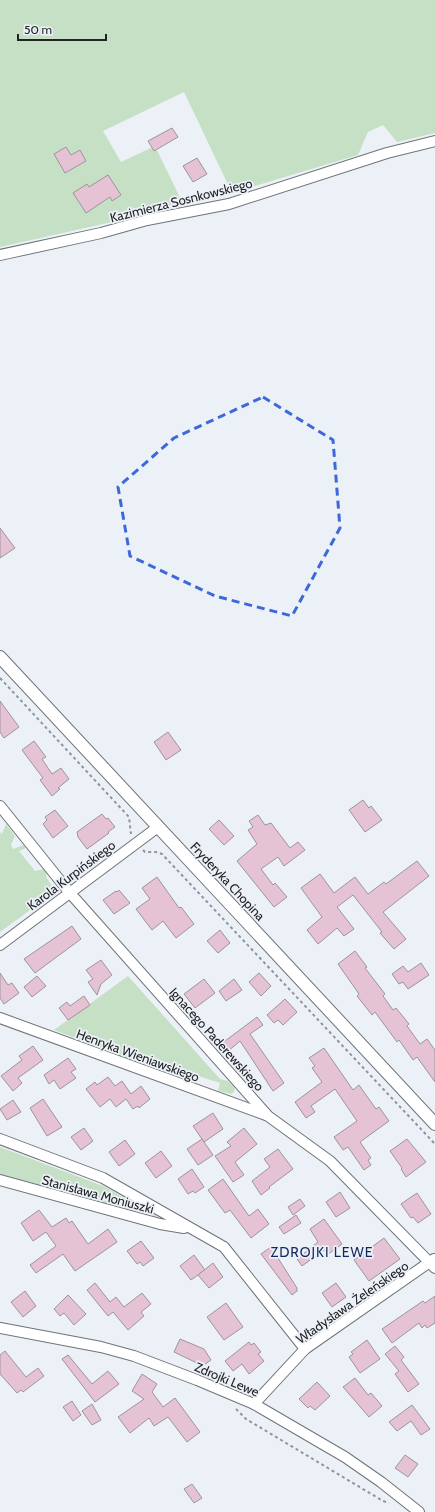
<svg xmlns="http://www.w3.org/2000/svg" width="435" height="1512" viewBox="0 0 435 1512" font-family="Cabin,sans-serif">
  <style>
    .green { fill: #c6e0c6 }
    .building { fill: #e6c2d5; stroke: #9c9599 }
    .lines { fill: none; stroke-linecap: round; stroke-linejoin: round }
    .minor-casing { stroke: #6f7378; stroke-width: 12 }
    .tertiary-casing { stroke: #6f7378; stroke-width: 14 }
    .path { stroke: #919498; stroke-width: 2; stroke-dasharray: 3 3; stroke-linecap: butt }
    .minor { stroke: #fff; stroke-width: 10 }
    .tertiary { stroke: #fff; stroke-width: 12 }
    .marked { fill: none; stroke: #3e68d9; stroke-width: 3; stroke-dasharray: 8 5; stroke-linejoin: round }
    .labels { text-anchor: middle; stroke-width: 3.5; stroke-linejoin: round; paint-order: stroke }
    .street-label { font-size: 13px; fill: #212325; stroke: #ecf1f7 }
    .neighbourhood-label { font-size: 14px; letter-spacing: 1px; fill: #14285e; stroke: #ecf1f7 }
  </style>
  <rect width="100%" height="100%" fill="#ecf1f7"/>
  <g class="green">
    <polygon points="0,0 435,0 435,133 397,142 383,125 368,132 358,155 232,193 184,92 103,131 121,162 155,146 182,202 112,222 0,247"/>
    <polygon points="6,824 15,836 11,845 13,849 24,845 26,848 19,851 35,871 44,869 47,872 46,877 52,886 52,892 48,897 0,932 0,832 2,834"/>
    <polygon points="128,976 220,1079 228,1081 235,1088 234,1092 231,1094 218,1091 220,1083 186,1072 184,1079 54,1030"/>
    <polygon points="0,1147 103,1186 159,1217 0,1174"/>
  </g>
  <g class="building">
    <polygon points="172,128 178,137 154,151 148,141"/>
    <polygon points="66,147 71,155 80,150 86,161 65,173 54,154"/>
    <polygon points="197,158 207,174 193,182 183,166"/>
    <polygon points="108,175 121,195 112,201 110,197 86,213 73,193 87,184 89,187"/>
    <polygon points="0,528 15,548 0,558"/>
    <polygon points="0,701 19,727 4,738 0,732"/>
    <polygon points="168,732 181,750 166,760 154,742"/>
    <polygon points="34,741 46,757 42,759 52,774 61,768 69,779 58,788 60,789 52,796 40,780 43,778 22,750"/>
    <polygon points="363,800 369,808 371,806 382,820 365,832 349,810"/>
    <polygon points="55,810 68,826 53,838 43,824 47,820 45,817"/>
    <polygon points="102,814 106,819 108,818 115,827 108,832 109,833 87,849 78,837 77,832"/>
    <polygon points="258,815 265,825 271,823 290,848 298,842 305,850 284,866 278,857 261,869 273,885 275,883 287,897 274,907 237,861 257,844 248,830 253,827 249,821"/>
    <polygon points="219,820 234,836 224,845 209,829"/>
    <polygon points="417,861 429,876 383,912 406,939 394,949 380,933 382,932 353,895 337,907 354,929 344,936 337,928 318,944 307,930 322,917 301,888 320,874 334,893 355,877 368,894 384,882 386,884"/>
    <polygon points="157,877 179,908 181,907 194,924 176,938 163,921 152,930 136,909 150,899 142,888"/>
    <polygon points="119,890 130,903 114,914 103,900 116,891 117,892"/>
    <polygon points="72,926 81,939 35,973 24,959"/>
    <polygon points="220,930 230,943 218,953 207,941"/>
    <polygon points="355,951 367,967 365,968 385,994 383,996 393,1010 396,1008 409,1024 407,1026 420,1044 427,1039 435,1050 435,1082 417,1057 413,1060 399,1040 397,1042 375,1012 372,1015 357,996 359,994 338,964"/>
    <polygon points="101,960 112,975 101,984 97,995 88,982 93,979 86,970"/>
    <polygon points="421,963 429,975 408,989 403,982 399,984 392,974 403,966 408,972"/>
    <polygon points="0,973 8,985 12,983 19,993 4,1004 0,998"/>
    <polygon points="259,973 271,986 261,996 249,982"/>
    <polygon points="37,976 46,986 32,997 24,987"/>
    <polygon points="204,979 215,993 195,1008 184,994"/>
    <polygon points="234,979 242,990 226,1001 219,991"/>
    <polygon points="84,996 90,1005 68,1020 59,1008 67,1002 70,1006"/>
    <polygon points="285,999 297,1012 283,1025 278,1020 274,1023 267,1015"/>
    <polygon points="257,1017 263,1025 250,1034 284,1083 273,1091 240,1041 227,1052 221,1044"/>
    <polygon points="33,1046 43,1060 18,1078 22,1083 13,1091 1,1076 22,1060 19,1056"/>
    <polygon points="324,1048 353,1090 359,1085 376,1109 379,1107 389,1121 360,1142 371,1158 368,1160 371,1165 364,1170 348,1147 343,1150 334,1137 357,1121 335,1089 311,1106 315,1112 306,1118 295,1102 322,1082 312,1068 315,1066 309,1058"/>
    <polygon points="68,1058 76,1069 71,1072 76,1078 60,1089 54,1080 49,1084 44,1075"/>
    <polygon points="108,1077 115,1086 122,1081 131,1094 141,1086 150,1099 139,1108 138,1106 133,1109 126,1099 116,1107 110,1099 100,1107 86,1089 95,1082 97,1085"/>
    <polygon points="43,1099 62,1127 47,1136 30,1108"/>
    <polygon points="13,1100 21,1112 7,1120 0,1109"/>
    <polygon points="213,1113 223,1129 204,1142 193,1126"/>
    <polygon points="84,1128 93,1141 81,1150 71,1137"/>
    <polygon points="244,1128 257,1144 235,1162 244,1175 233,1182 215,1156 231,1146 227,1142"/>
    <polygon points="202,1139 213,1155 198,1165 187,1149"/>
    <polygon points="407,1139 426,1162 406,1177 401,1169 402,1168 390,1151"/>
    <polygon points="125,1140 135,1154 119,1166 109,1152"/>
    <polygon points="278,1149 293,1169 269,1187 270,1188 261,1195 252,1181 270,1167 264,1159"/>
    <polygon points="161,1151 172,1166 156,1178 145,1163"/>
    <polygon points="192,1169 204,1187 195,1193 193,1191 188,1194 178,1179"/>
    <polygon points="223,1179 249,1216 258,1209 269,1224 251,1238 230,1210 225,1213 208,1190"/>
    <polygon points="340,1192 350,1208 336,1217 326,1202"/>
    <polygon points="417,1193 431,1214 418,1223 413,1217 411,1218 401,1204"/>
    <polygon points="300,1199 305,1206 293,1215 288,1207"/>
    <polygon points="39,1210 52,1227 66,1218 69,1223 72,1221 88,1244 108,1229 117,1242 75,1271 63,1254 36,1273 30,1265 56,1246 46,1232 33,1241 21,1223"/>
    <polygon points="296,1215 301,1223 284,1234 279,1227"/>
    <polygon points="324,1219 342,1244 327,1255 324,1250 302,1266 297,1259 318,1242 310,1229"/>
    <polygon points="384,1238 400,1259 369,1281 354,1260"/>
    <polygon points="141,1241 154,1258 143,1266 140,1262 137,1264 127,1251"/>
    <polygon points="271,1247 297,1288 297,1291 292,1295 261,1254"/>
    <polygon points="194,1255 205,1270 191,1280 180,1266"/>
    <polygon points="213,1263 223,1277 209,1288 198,1275"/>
    <polygon points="95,1283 110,1302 116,1297 124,1307 142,1293 151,1304 141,1312 144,1316 128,1330 113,1312 108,1316 87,1290"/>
    <polygon points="336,1283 346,1297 332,1307 322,1293"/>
    <polygon points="25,1291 36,1306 23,1317 11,1302"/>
    <polygon points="68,1295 86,1314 74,1325 64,1313 60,1316 54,1309"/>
    <polygon points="435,1296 435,1323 427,1328 425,1325 422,1328 419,1323 392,1343 382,1329 423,1301 425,1303"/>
    <polygon points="226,1303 243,1327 224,1340 207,1317"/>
    <polygon points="180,1339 204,1349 211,1360 201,1367 199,1364 174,1352"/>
    <polygon points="367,1340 380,1359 360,1373 349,1357 353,1354 351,1352"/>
    <polygon points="249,1342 251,1345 254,1343 261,1352 258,1354 264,1361 249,1374 242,1364 233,1371 225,1361"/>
    <polygon points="395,1346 404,1357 401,1360 419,1384 408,1392 395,1374 399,1371 385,1354"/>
    <polygon points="5,1351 26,1377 38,1368 44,1376 23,1392 21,1390 17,1393 0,1374 0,1355"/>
    <polygon points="68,1355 92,1384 108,1371 119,1384 95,1402 62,1359"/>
    <polygon points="142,1374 157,1384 152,1392 163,1407 175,1398 200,1432 187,1442 168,1417 154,1426 149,1418 130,1433 118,1417 144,1399 132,1391"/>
    <polygon points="355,1378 368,1395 371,1393 382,1406 369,1417 343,1387"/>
    <polygon points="317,1382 330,1396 315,1410 310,1406 308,1408 299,1399"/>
    <polygon points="72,1401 81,1415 73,1421 63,1407"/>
    <polygon points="92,1404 101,1420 92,1425 82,1411"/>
    <polygon points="412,1405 430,1429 421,1435 411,1421 397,1431 389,1422"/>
    <polygon points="405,1455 418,1464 408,1477 395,1468"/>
    <polygon points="192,1484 202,1498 194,1503 184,1489"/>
  </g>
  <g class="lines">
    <g class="minor-casing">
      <g id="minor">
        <polyline points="0,255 101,233 147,220 229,204 387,153 435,141"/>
        <polyline points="0,806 70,893 268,1116 330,1161 435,1268"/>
        <polyline points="0,945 158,827"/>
        <polyline points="0,1018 266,1115"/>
        <polyline points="0,1139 103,1178 224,1247 305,1349"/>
        <polyline points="0,1180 160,1224 184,1228"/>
        <polyline points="0,1328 101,1347 134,1356 197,1380 254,1404 345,1457 381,1482 419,1512"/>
        <polyline points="254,1404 305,1349 434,1259"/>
      </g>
    </g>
    <g class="tertiary-casing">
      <polyline id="tertiary" points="0,657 435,1124"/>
    </g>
    <g class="path">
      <polyline points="0,678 129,817 131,834"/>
      <polyline points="143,850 145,852 156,852 162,854 435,1144"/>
      <polyline points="236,1409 246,1419 383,1501 389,1503"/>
    </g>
    <use href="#minor" class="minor"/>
    <use href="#tertiary" class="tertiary"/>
  </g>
  <path class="marked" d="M263 397 333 440 340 528 292 616 215 596 130 556 118 487 174 438Z"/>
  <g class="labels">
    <g class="street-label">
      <text transform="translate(181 200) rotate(-14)" y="5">Kazimierza Sosnkowskiego</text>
      <text transform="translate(71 875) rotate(-37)" y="5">Karola Kurpińskiego</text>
      <text transform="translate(228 881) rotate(47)" y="5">Fryderyka Chopina</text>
      <text transform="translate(217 1039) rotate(48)" y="5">Ignacego Paderewskiego</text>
      <text transform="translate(138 1055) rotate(20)" y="5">Henryka Wieniawskiego</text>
      <text transform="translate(98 1194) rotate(15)" y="5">Stanisława Moniuszki</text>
      <text transform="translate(352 1302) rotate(-35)" y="5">Władysława Żeleńskiego</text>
      <text transform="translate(227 1379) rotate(23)" y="5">Zdrojki Lewe</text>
    </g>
    <g class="neighbourhood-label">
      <text x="322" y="1257">ZDROJKI LEWE</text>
    </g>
  </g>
  <path d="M18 34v6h88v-6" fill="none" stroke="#212325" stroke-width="2"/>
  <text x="24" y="34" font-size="12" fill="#212325" stroke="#ecf1f7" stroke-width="3" paint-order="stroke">50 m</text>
</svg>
